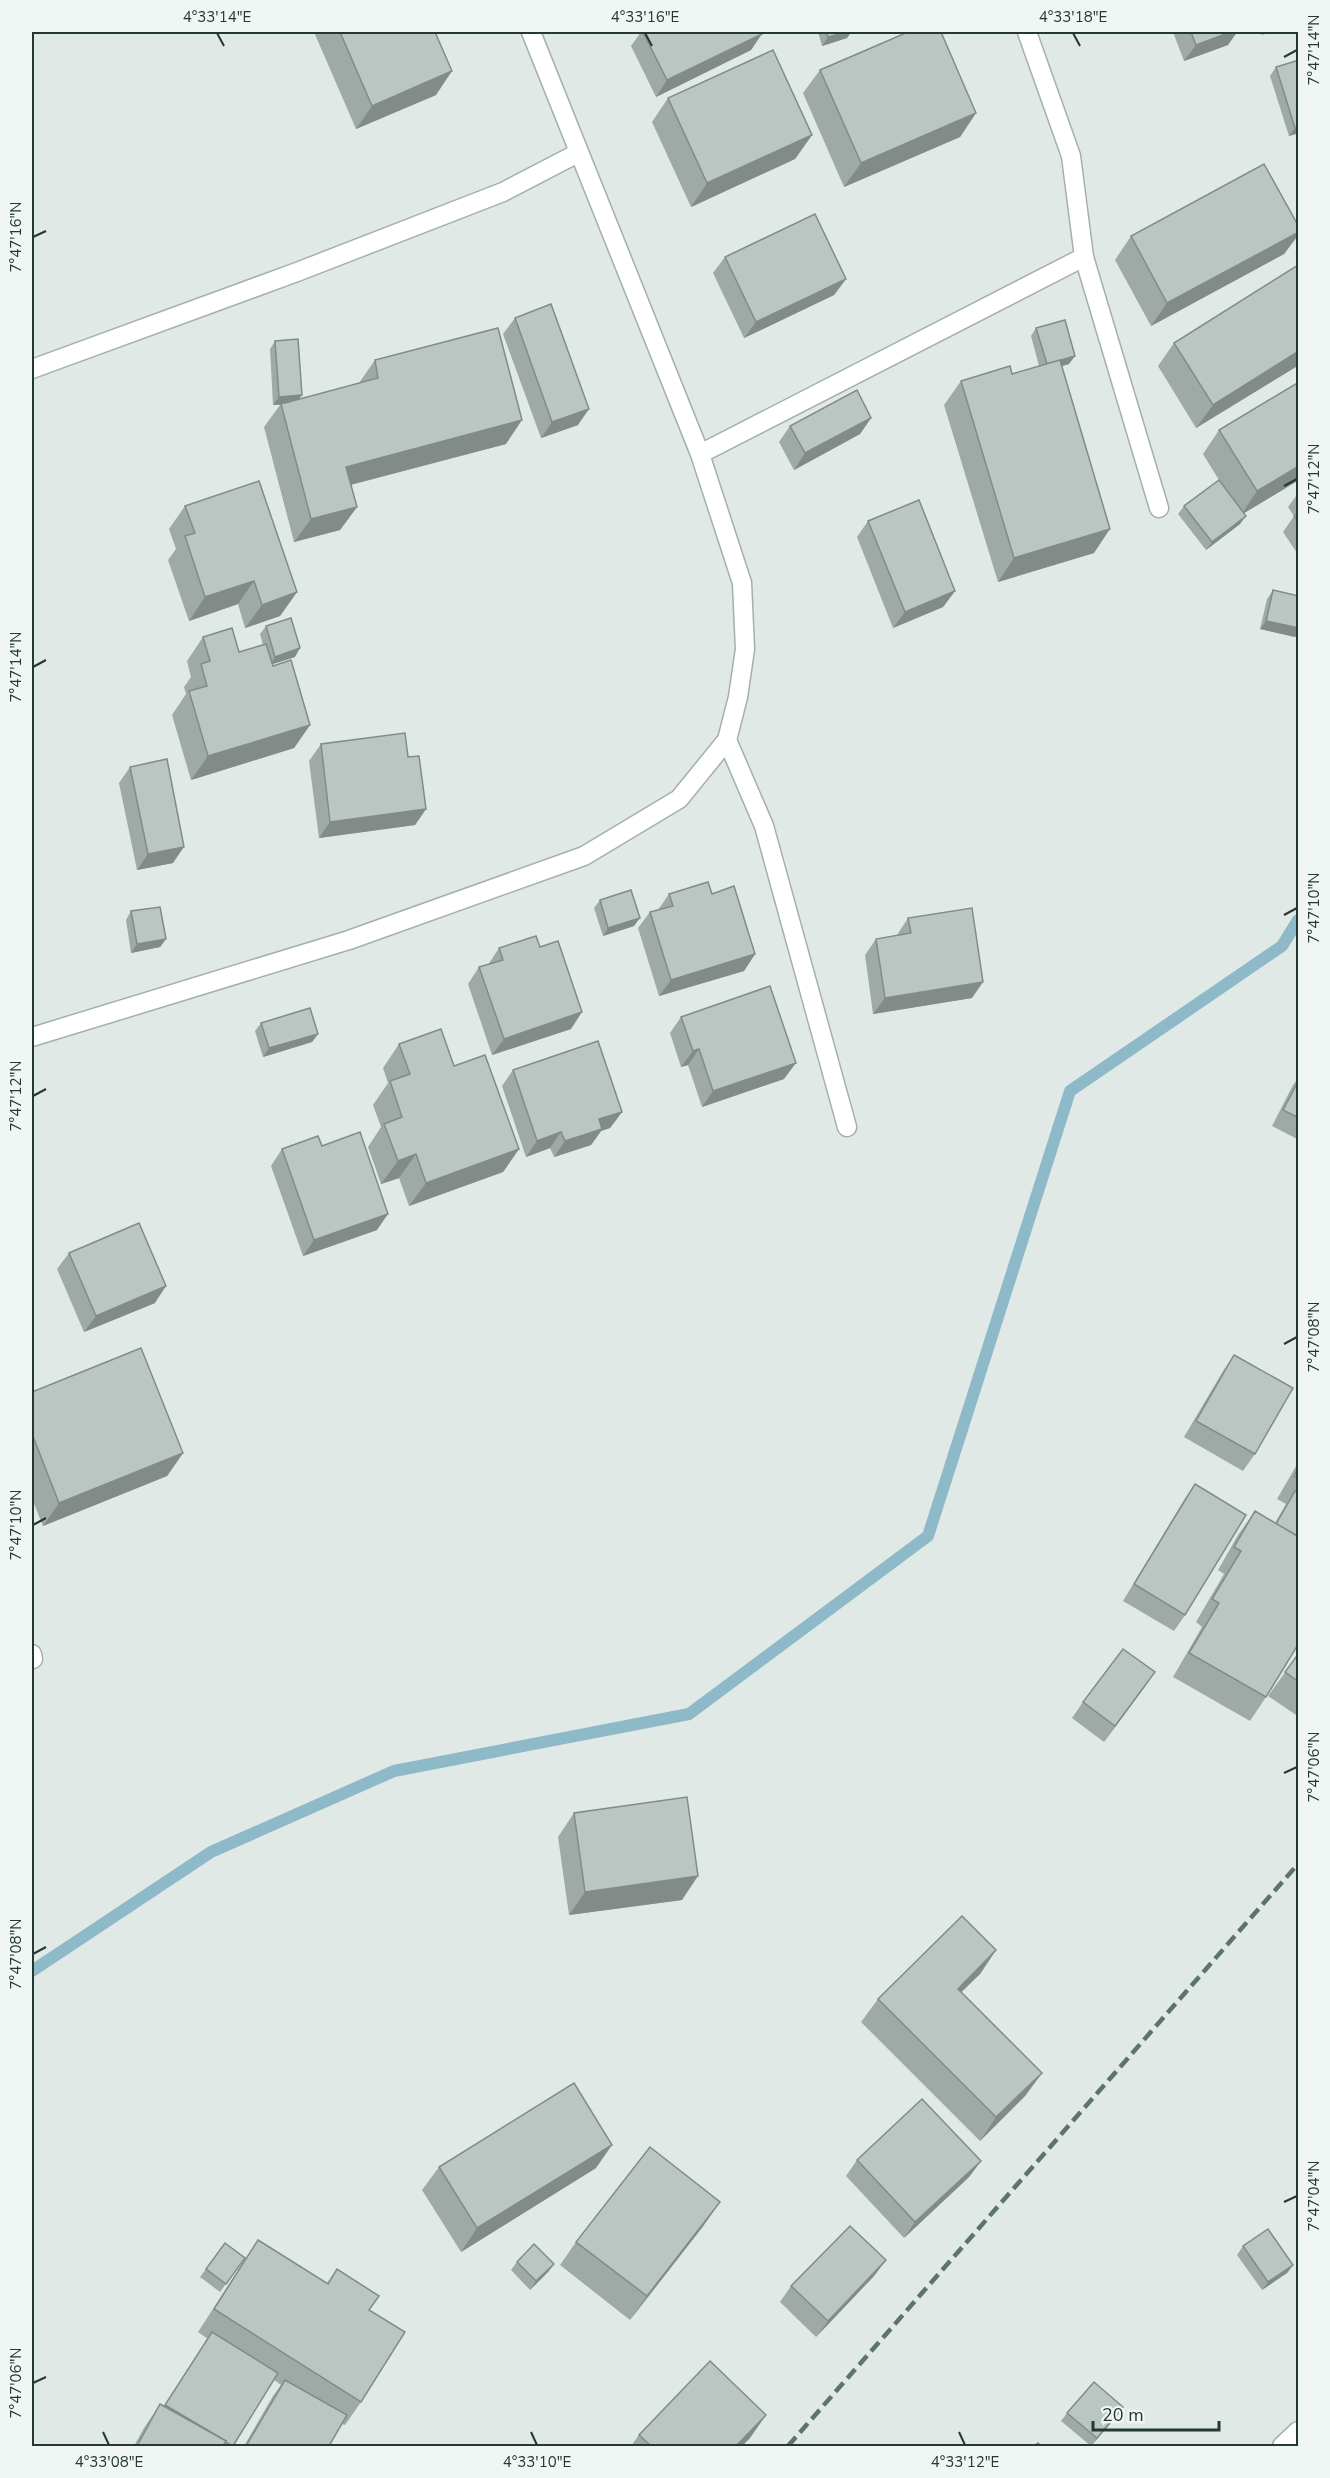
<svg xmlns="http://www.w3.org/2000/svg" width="1330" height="2478" viewBox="0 0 1330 2478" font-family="'Nunito Sans',sans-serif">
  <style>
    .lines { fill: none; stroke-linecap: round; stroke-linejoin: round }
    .stream { stroke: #8eb9c8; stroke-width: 12 }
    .street-casing { stroke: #a4b0ad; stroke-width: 21 }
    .street { stroke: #fff; stroke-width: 18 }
    .rail { stroke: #5d736f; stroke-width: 4.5; stroke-dasharray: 12 6; stroke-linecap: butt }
    .wall { fill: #9faaa7 }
    .shaded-wall { fill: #828b88 }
    .building { fill: #b9c6c2; stroke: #828b88; stroke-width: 1.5 }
    .ticks { fill: none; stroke: #233734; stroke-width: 2 }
    .neatline { fill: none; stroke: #233734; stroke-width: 2 }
    .ticks-label { font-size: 15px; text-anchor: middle; fill: #233734 }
  </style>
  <rect width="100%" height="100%" fill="#e0e9e6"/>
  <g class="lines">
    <polyline class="stream" points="32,1971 211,1852 394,1771 689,1714 928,1536 1070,1091 1282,946 1298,920"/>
    <g class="street-casing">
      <g id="street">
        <polyline points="1027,32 1071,156 1084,257 1159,508"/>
        <polyline points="32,369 297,272 503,192 578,153"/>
        <polyline points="700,454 1084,257"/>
        <polyline points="727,740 764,826 847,1127"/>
        <polyline points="32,1037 349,940 584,856 679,799 727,740 738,697 745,649 742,583 700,454 531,32"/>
        <polyline points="32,1654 33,1659"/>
        <polyline points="1282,2446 1298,2431"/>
      </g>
    </g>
    <use href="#street" class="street"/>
    <polyline class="rail" points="788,2446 1298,1864"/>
  </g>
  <g class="wall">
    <polygon points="314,32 435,32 436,95 356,129"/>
    <polygon points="641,32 761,32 751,50 656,97 631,46"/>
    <polygon points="818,32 851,32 847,38 822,46"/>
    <polygon points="1173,32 1237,32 1228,45 1184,61"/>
    <polygon points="1299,60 1299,133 1289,136 1270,76 1276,67"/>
    <polygon points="820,70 976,113 960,137 844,187 803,93"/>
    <polygon points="668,98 812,135 795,159 691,207 652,122"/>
    <polygon points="1299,232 1299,234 1284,254 1151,326 1115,260 1131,236"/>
    <polygon points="725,257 846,279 834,295 744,338 713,273"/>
    <polygon points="1299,266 1299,365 1196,428 1158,366 1174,343"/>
    <polygon points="515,318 578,425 541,438 503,334"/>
    <polygon points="1036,328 1069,364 1062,366 1094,553 998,582 944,405 961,381 1012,374 1039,366 1031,336"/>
    <polygon points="275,341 302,395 299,399 359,383 375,360 506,444 351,485 357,507 340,530 294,542 264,427 280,405 273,405 270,349"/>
    <polygon points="871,418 860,434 794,470 779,442 790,426"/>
    <polygon points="1219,430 1299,480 1244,513 1240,524 1206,550 1178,514 1184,506 1219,480 1203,454"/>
    <polygon points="1299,492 1299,556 1283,532 1294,516 1288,507"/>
    <polygon points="185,506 297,592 280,616 245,628 238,604 189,621 168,560 176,549 169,529"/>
    <polygon points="868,521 955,591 943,607 893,628 857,537"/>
    <polygon points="1273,590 1299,596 1299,633 1295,637 1260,629 1267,599"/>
    <polygon points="266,626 295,657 272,664 310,725 294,748 191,780 172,715 186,694 184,687 191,677 187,661 203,637 239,652 263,645 260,634"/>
    <polygon points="321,744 408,757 426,809 415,825 319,838 309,761"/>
    <polygon points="130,767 173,863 137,870 119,783"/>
    <polygon points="669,894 712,894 755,954 744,971 659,996 638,928 650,912 658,910"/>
    <polygon points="600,900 634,926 603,936 594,908"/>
    <polygon points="131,911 166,939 160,947 131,953 126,920"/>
    <polygon points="908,918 972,998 873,1014 865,955 876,939 897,935"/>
    <polygon points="499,948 571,1029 492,1055 468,984 479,967 488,965"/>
    <polygon points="681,1017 784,1079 702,1107 688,1065 681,1067 670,1033"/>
    <polygon points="261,1023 318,1034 312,1042 263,1057 255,1031"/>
    <polygon points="399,1044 454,1066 519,1149 503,1172 409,1206 399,1178 381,1184 368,1147 381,1127 373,1105 388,1083 383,1068"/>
    <polygon points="513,1070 622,1112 610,1128 601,1131 591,1145 554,1157 550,1148 526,1157 502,1086"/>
    <polygon points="1299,1077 1299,1140 1272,1126 1293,1085"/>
    <polygon points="322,1146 377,1230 303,1256 271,1166 282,1149"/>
    <polygon points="69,1253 155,1303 84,1332 57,1269"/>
    <polygon points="1234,1355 1255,1454 1243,1471 1184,1437 1223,1371"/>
    <polygon points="32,1392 183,1453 167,1476 43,1526 32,1499"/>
    <polygon points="1299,1461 1299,1643 1266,1697 1250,1721 1173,1677 1202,1627 1196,1622 1224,1574 1218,1570 1238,1535 1255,1511 1275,1523 1286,1504 1277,1499"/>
    <polygon points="1195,1484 1185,1615 1174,1631 1123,1601 1184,1500"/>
    <polygon points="1299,1653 1299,1717 1268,1696"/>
    <polygon points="1155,1672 1104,1742 1072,1718 1083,1702"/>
    <polygon points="574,1813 682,1900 569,1915 558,1837"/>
    <polygon points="996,1950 980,1974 961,1992 1042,2073 1025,2096 980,2141 861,2022 878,1999"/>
    <polygon points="857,2160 981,2161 969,2177 904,2238 846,2176"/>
    <polygon points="439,2167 596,2168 461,2252 422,2190"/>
    <polygon points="704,2225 630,2320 560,2265 576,2242"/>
    <polygon points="258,2240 327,2283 337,2269 369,2310 361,2402 345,2425 342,2424 329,2446 244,2446 273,2396 281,2385 274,2380 233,2446 134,2446 144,2428 160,2404 164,2406 208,2339 198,2332 242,2264"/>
    <polygon points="225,2243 245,2258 220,2292 200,2277"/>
    <polygon points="1243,2246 1293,2265 1287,2273 1262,2290 1237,2255"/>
    <polygon points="886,2260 874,2276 816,2337 780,2302 791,2286"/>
    <polygon points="517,2262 554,2264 548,2272 530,2290 511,2270"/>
    <polygon points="1123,2407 1091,2446 1061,2421 1067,2413"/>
    <polygon points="639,2435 750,2438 742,2446 631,2446"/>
  </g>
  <g class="shaded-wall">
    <polygon points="847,32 851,32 847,38 822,46 828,37"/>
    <polygon points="1231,32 1237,32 1228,45 1184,61 1196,45"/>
    <polygon points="1263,32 1272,32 1261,35"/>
    <polygon points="762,34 751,50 656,97 667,80"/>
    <polygon points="452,71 436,95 356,129 372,106"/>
    <polygon points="976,113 960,137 844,187 861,163"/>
    <polygon points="1299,127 1299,133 1289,136 1295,128"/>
    <polygon points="812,135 795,159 691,207 707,183"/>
    <polygon points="1299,232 1299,234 1284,254 1151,326 1167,303"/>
    <polygon points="846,279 834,295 744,338 756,322"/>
    <polygon points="1299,351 1299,365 1196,428 1213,405"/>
    <polygon points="1075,356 1069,364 1041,372 1047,364"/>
    <polygon points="302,395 296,403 273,405 279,397"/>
    <polygon points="589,409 578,425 541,438 552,422"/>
    <polygon points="871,418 860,434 794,470 805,453"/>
    <polygon points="522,420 506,444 330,490 346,467"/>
    <polygon points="1299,466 1299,480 1241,515 1257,491"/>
    <polygon points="357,507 340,530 294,542 311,519"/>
    <polygon points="1246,516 1240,524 1206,550 1212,542"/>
    <polygon points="1110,529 1094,553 998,582 1014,558"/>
    <polygon points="254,581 238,604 189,621 205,597"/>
    <polygon points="955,591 943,607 893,628 905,612"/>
    <polygon points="297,592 280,616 245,628 262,605"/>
    <polygon points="1266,621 1299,628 1299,633 1295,637 1260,629"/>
    <polygon points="300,648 295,657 270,665 275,657"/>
    <polygon points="310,725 294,748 191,780 208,756"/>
    <polygon points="426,809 415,825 319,838 330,822"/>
    <polygon points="184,847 173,863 137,870 148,854"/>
    <polygon points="640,918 634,926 603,936 608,928"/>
    <polygon points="166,939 160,947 131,953 137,944"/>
    <polygon points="755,954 744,971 659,996 671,980"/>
    <polygon points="983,982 972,998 873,1014 885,998"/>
    <polygon points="582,1012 571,1029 492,1055 504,1039"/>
    <polygon points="318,1034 312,1042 263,1057 269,1048"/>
    <polygon points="699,1049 688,1065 681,1067 693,1051"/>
    <polygon points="796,1063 784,1079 702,1107 713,1091"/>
    <polygon points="622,1112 610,1128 601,1131 591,1145 554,1157 565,1141 599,1119"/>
    <polygon points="561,1132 550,1148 526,1157 537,1141"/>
    <polygon points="519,1149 503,1172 409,1206 426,1183"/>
    <polygon points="416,1154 399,1178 381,1184 398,1161"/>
    <polygon points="388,1214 377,1230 303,1256 314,1240"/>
    <polygon points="166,1286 155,1303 84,1332 96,1316"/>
    <polygon points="183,1453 167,1476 43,1526 59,1503"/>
    <polygon points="1155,1672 1144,1688 1104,1742 1115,1726"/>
    <polygon points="698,1876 682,1900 569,1915 585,1892"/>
    <polygon points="996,1950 980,1974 941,2012 958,1989"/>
    <polygon points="1042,2073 1025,2096 980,2141 996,2117"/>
    <polygon points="612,2145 596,2168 461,2252 477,2228"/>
    <polygon points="981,2161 969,2177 904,2238 915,2222"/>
    <polygon points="720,2202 704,2225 630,2320 647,2296"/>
    <polygon points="886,2260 874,2276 816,2337 828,2321"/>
    <polygon points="554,2264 548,2272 530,2290 536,2281"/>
    <polygon points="1293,2265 1287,2273 1262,2290 1268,2282"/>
    <polygon points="1123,2407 1118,2415 1091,2446 1097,2438"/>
    <polygon points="766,2415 750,2438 742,2446 736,2446"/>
  </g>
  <g class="building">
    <polygon points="340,32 435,32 452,71 372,106"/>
    <polygon points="643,32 761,32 762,34 667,80"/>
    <polygon points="826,32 847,32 828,37"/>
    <polygon points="908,32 941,32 976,113 861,163 820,70"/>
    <polygon points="1191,32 1231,32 1196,45"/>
    <polygon points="773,50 812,135 707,183 668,98"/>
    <polygon points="1299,60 1299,127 1295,128 1276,67"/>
    <polygon points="1264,164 1299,227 1299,232 1167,303 1131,236"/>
    <polygon points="815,214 846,279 756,322 725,257"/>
    <polygon points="1298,265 1299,351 1213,405 1174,343"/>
    <polygon points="551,304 589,409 552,422 515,318"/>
    <polygon points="1065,320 1075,356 1047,364 1036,328"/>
    <polygon points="498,328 522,420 346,467 357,507 311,519 281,404 378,378 375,360"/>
    <polygon points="298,339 302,395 279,397 275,341"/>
    <polygon points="1060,360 1110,529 1014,558 961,381 1010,366 1012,374"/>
    <polygon points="1299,382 1299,466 1257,491 1219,430"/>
    <polygon points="857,390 871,418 805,453 790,426"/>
    <polygon points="1219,480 1246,516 1212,542 1184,506"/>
    <polygon points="259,481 297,592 262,605 254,581 205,597 185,536 195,533 185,506"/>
    <polygon points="919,500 955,591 905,612 868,521"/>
    <polygon points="1299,513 1299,523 1294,516"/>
    <polygon points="1273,590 1299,596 1299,628 1266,621"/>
    <polygon points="291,618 300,648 275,657 266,626"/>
    <polygon points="232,628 239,652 266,644 273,666 291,660 310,725 208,756 189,691 207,686 201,664 210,661 203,637"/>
    <polygon points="405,733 408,757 419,756 426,809 330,822 321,744"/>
    <polygon points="167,759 184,847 148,854 130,767"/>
    <polygon points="708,882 712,894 734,886 755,954 671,980 650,912 673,906 669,894"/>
    <polygon points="631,890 640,918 608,928 600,900"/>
    <polygon points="160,907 166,939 137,944 131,911"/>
    <polygon points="972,908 983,982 885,998 876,939 911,933 908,918"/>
    <polygon points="536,936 540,947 558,941 582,1012 504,1039 479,967 503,960 499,948"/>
    <polygon points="770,986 796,1063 713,1091 699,1049 693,1051 681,1017"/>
    <polygon points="310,1008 318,1034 269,1048 261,1023"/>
    <polygon points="441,1029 454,1066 485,1055 519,1149 426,1183 416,1154 398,1161 384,1124 402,1117 390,1081 410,1074 399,1044"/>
    <polygon points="598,1041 622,1112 599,1119 602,1129 565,1141 561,1132 537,1141 513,1070"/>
    <polygon points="1299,1080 1299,1118 1283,1110"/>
    <polygon points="360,1132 388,1214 314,1240 282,1149 318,1136 322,1146"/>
    <polygon points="139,1223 166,1286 96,1316 69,1253"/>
    <polygon points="141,1348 183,1453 59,1503 32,1434 32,1392"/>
    <polygon points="1234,1355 1293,1388 1255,1454 1196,1421"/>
    <polygon points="1299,1467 1299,1478 1294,1476"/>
    <polygon points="1195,1484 1246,1515 1185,1615 1134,1584"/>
    <polygon points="1295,1491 1299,1493 1299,1537 1276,1524"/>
    <polygon points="1255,1511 1299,1537 1299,1643 1266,1697 1189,1653 1219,1603 1212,1599 1241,1551 1234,1547"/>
    <polygon points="1123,1649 1155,1672 1115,1726 1083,1702"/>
    <polygon points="1299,1653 1299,1682 1285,1672"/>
    <polygon points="687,1797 698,1876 585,1892 574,1813"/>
    <polygon points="962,1916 996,1950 958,1989 1042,2073 996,2117 878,1999"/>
    <polygon points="574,2083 612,2145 477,2228 439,2167"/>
    <polygon points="922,2099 981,2161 915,2222 857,2160"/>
    <polygon points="650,2147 720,2202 647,2296 576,2242"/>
    <polygon points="850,2226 886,2260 828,2321 791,2286"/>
    <polygon points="1268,2229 1293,2265 1268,2282 1243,2246"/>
    <polygon points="258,2240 328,2284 337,2269 379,2296 369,2310 405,2332 361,2402 214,2309"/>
    <polygon points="225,2243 245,2258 226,2284 206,2269"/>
    <polygon points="534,2244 554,2264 536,2281 517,2262"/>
    <polygon points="212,2332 278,2373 233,2446 225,2442 226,2441 165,2405"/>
    <polygon points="710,2361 766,2415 736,2446 651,2446 639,2435"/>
    <polygon points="285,2380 347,2415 329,2446 246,2446"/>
    <polygon points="1094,2382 1123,2407 1097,2438 1067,2413"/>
    <polygon points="160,2404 226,2441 223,2446 137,2446"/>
    <polygon points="1038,2443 1041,2446 1034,2446"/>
  </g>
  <path class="ticks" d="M217 33 224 46M645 33 652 46M1073 33 1080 46M1284 57 1297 50M33 237 46 231M1284 486 1297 479M33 667 46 660M1284 915 1297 908M33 1096 46 1089M1284 1344 1297 1337M33 1525 46 1518M1284 1773 1297 1767M33 1954 46 1947M1284 2202 1297 2196M33 2383 46 2377M103 2432 109 2445M531 2432 537 2445M959 2432 965 2445"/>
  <rect width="1330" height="2478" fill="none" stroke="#f0f6f4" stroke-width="66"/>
  <path d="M1093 2421v9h126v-9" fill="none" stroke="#233734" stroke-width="3"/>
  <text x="1102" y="2421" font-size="18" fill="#233734" stroke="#f0f6f4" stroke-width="4.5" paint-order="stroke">20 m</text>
  <rect x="33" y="33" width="1264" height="2412" class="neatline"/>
  <g class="ticks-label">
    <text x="217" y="22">4°33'14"E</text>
    <text x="645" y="22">4°33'16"E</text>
    <text x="1073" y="22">4°33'18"E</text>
    <text transform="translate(1314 50) rotate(-90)" y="5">7°47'14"N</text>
    <text transform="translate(16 237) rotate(-90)" y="5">7°47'16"N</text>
    <text transform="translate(1314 479) rotate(-90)" y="5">7°47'12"N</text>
    <text transform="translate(16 667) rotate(-90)" y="5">7°47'14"N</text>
    <text transform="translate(1314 908) rotate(-90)" y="5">7°47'10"N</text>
    <text transform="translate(16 1096) rotate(-90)" y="5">7°47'12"N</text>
    <text transform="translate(1314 1337) rotate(-90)" y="5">7°47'08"N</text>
    <text transform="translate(16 1525) rotate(-90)" y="5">7°47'10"N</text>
    <text transform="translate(1314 1767) rotate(-90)" y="5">7°47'06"N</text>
    <text transform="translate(16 1954) rotate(-90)" y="5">7°47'08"N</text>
    <text transform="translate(1314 2196) rotate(-90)" y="5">7°47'04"N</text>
    <text transform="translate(16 2383) rotate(-90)" y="5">7°47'06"N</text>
    <text x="109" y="2467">4°33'08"E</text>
    <text x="537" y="2467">4°33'10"E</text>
    <text x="965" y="2467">4°33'12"E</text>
  </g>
</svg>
